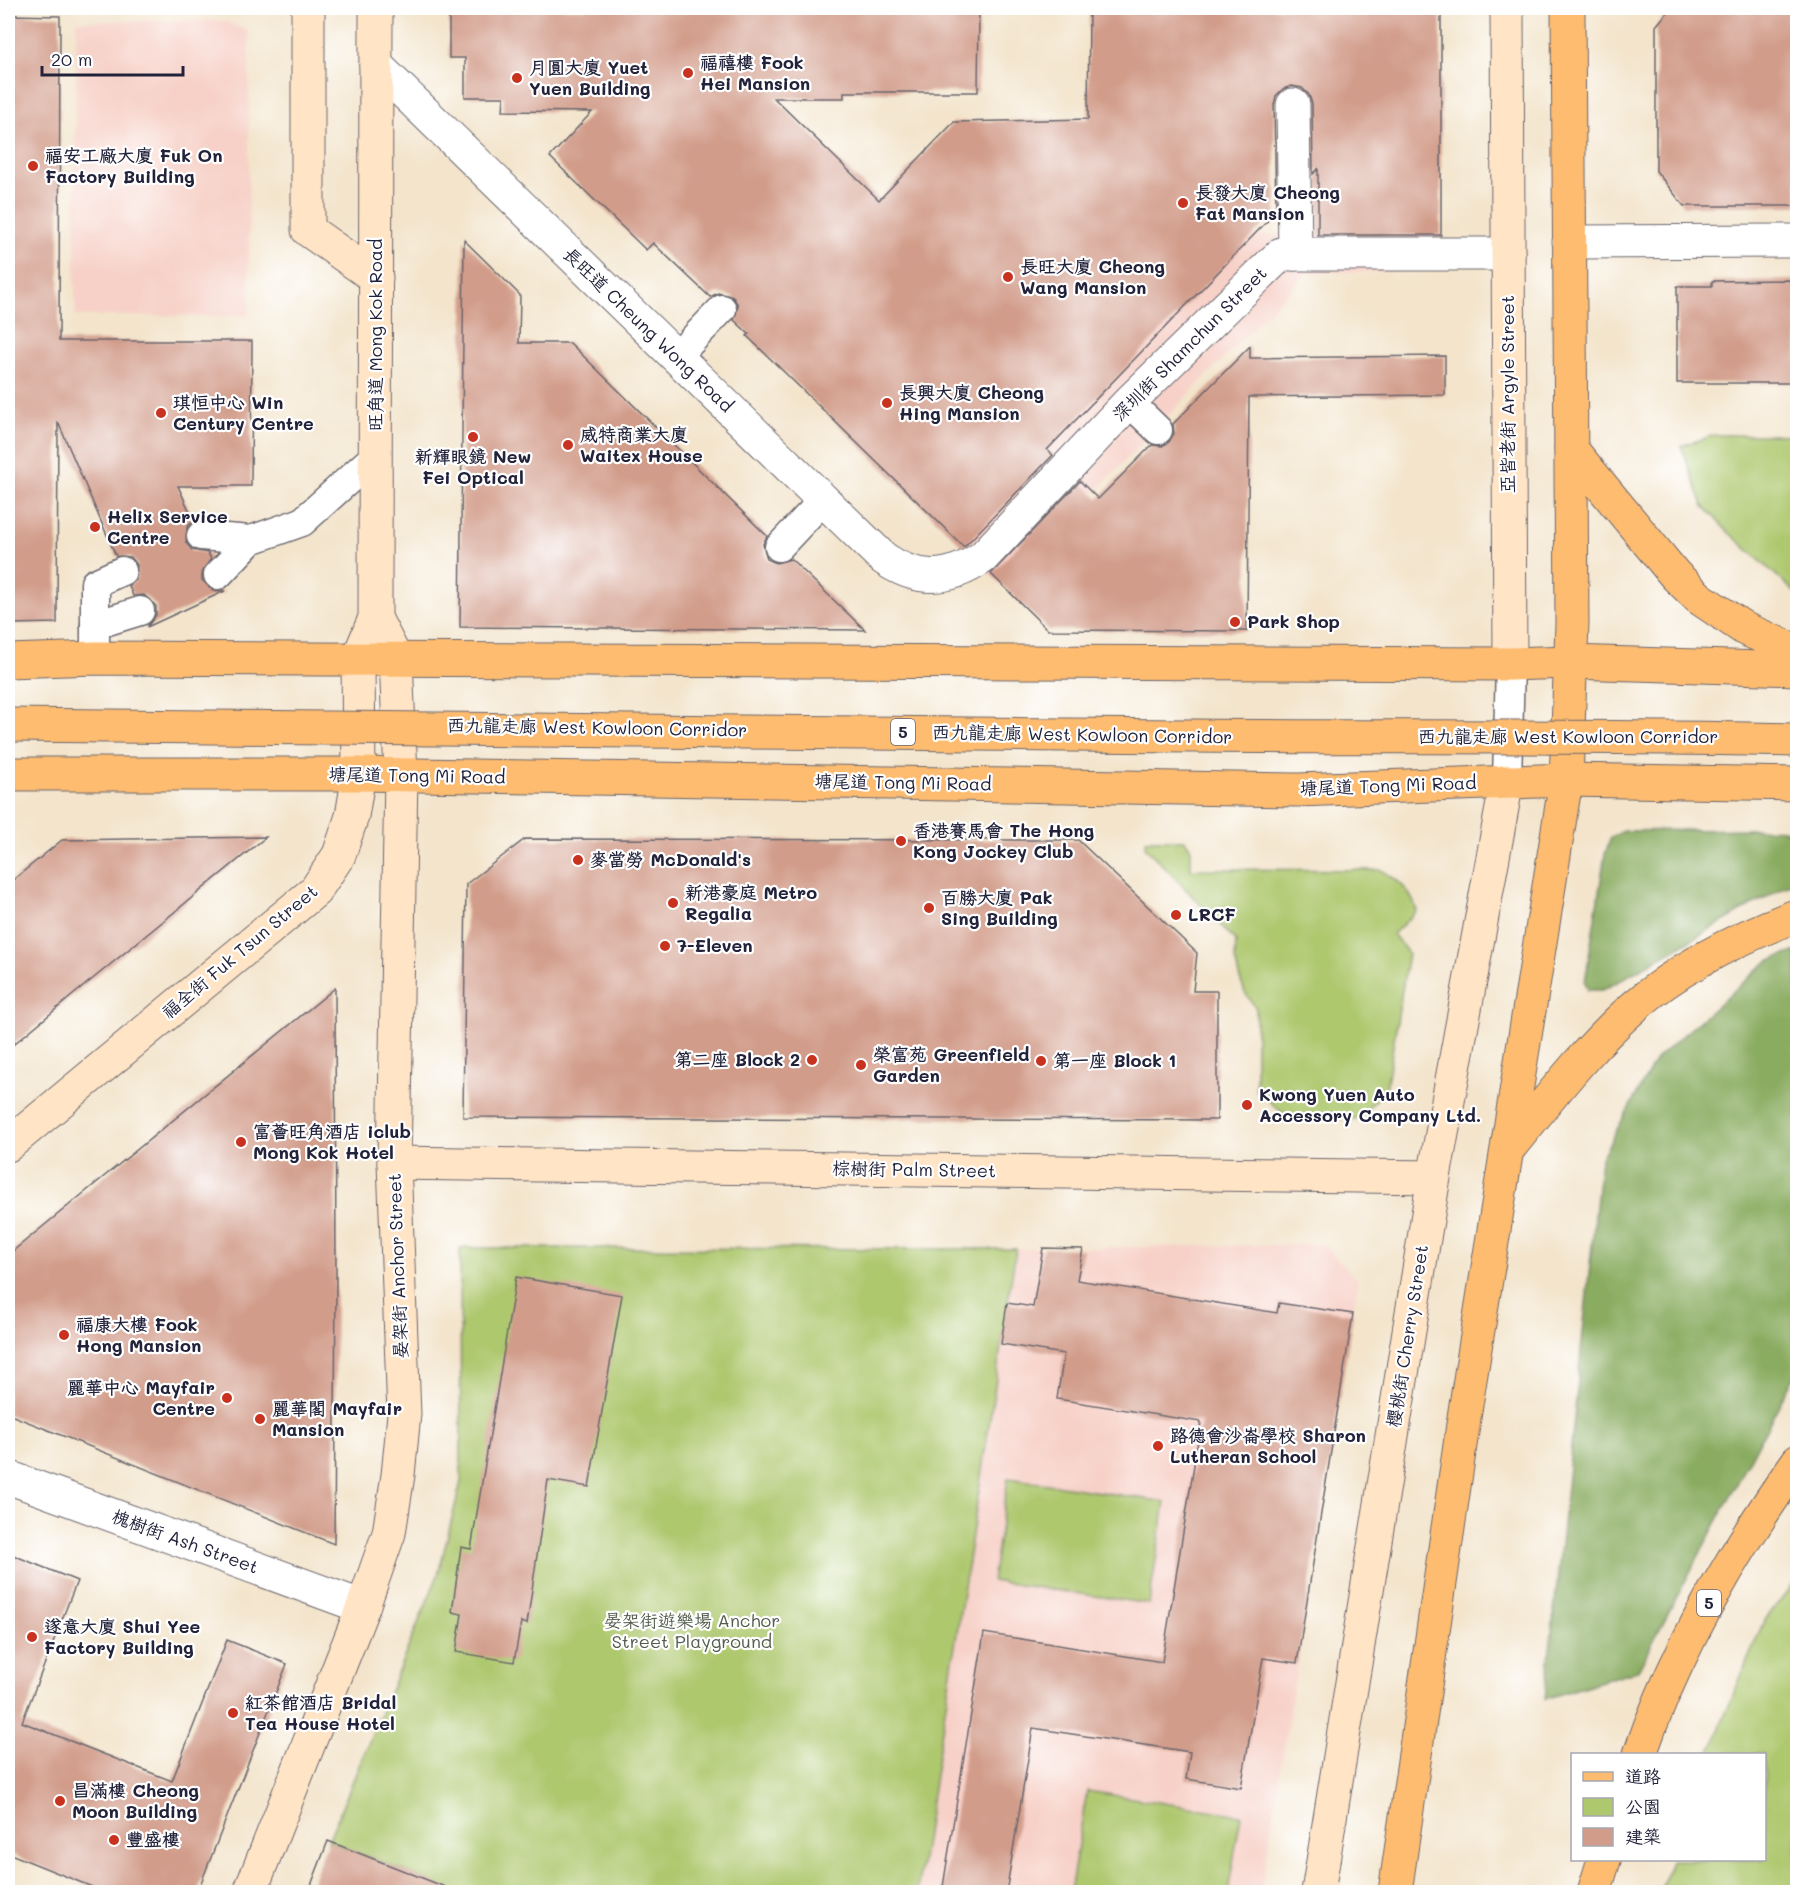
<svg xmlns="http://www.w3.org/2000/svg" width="1805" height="1900" viewBox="0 0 1805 1900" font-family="Mali,'LXGW WenKai TC',sans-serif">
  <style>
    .built { fill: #f7d1c8 }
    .green { fill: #aec86e; stroke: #687554; stroke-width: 1.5 }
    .forest { fill: #8aac61; stroke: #56674e; stroke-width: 1.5 }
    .building { fill: #d29c8a }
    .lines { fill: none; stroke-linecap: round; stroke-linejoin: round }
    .lane-casing { stroke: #6b666d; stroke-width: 31 }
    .street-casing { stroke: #6b666d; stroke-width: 35 }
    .secondary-casing { stroke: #6b666d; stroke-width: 35 }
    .primary-casing { stroke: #6b666d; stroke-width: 35 }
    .highway-casing { stroke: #6b666d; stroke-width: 35 }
    .lane { stroke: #fff; stroke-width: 28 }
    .street { stroke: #fff; stroke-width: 33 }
    .secondary { stroke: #ffe4c6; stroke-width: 33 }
    .primary { stroke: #febc70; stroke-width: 33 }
    .highway { stroke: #febc70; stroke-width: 33 }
    .highway-bridge-casing { stroke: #6b666d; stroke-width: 35; stroke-linecap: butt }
    .highway-bridge { stroke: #febc70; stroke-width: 33 }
    .poi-dot { fill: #c8321e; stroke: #fff; stroke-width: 2 }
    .labels { text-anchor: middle; stroke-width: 4.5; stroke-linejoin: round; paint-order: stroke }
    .shield { fill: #fff; stroke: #646476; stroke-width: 1.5 }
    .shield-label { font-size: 16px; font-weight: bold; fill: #22223b }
    .poi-label { font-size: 18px; font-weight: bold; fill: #22223b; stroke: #fff; text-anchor: start }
    .street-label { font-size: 18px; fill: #22223b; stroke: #fff }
    .park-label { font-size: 18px; fill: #535c4d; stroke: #fff }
  </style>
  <rect width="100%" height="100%" fill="#fff"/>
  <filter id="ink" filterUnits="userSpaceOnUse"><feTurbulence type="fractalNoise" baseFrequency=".0167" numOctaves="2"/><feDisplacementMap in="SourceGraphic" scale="12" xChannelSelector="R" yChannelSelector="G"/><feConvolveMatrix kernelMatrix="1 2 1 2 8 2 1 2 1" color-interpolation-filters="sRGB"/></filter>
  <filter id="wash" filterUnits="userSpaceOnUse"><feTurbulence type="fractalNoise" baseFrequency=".008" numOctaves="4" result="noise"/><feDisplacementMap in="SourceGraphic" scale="24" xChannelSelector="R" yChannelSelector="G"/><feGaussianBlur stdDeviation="1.35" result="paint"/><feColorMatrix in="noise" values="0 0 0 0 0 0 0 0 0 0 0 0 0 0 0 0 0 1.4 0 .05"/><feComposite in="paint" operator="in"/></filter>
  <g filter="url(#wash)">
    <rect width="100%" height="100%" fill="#f3e4cb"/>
    <g class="built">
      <polygon points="76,21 226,21 249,32 249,316 75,316"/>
      <polygon points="1441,234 1441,271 1306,273 1003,587 957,542 1253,235"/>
      <polygon points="1323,1244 1358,1280 1261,1892 917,1892 1016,1249"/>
    </g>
    <g class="green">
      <polygon points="1715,435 1797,435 1797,594 1726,530 1703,505 1681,446"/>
      <path d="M1146 840H1185L1191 849V869L1381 870C1399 880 1411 891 1417 911L1393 934 1408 953 1386 1090 1357 1119 1286 1116 1256 1090V1008L1245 993 1239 976 1235 959 1236 941 1145 847Z"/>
      <polygon points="460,1248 1016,1249 917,1892 425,1892 429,1881 328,1841 438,1575 461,1482"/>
      <polygon points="1008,1478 1165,1502 1149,1604 992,1581"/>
      <polygon points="1797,1578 1797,1892 1660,1892 1671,1860 1764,1860 1764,1754 1709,1754 1763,1623"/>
      <polygon points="1087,1791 1241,1815 1228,1892 1070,1892"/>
    </g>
    <g class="forest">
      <polygon points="1754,829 1797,830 1797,880 1603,990 1588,990 1585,982 1605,854 1611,837 1624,831"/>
      <polygon points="1797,951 1797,1371 1638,1670 1545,1699 1601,1158 1657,1058 1768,961"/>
    </g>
    <g id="blocks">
      <g class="building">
        <polygon points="449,8 979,8 978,92 844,92 844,98 774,98 879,200 954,122 1088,119 1089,8 1441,8 1441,235 1318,235 1318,169 1313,174 1312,104 1309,95 1302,88 1292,86 1283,89 1276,96 1274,105 1276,212 1047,450 1053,455 964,547 747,336 749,334 734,320 738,305 733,297 718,293 710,297 653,243 646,250 550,157 592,112 503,111 504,97 465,97 465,58 449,58"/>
        <polygon points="1671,8 1797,8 1797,206 1684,206 1656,171 1656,26"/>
        <polygon points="8,15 60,16 59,341 252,341 251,486 178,486 194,521 187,527 186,543 192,550 208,553 211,559 202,571 202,580 214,591 225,591 147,627 156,615 156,606 144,595 133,596 129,586 136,580 137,565 131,557 116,556 58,422 57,623 8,624"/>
        <polygon points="464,240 520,295 519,343 570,343 767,536 763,544 767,559 776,563 791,559 865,630 460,627"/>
        <polygon points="1797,280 1797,383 1677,383 1677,286 1712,286 1712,281"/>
        <polygon points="1250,346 1250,358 1445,356 1445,395 1249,397 1247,631 1048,630 991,574 1080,481 1098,499 1152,445 1162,446 1169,442 1174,433 1173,424"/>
        <polygon points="266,837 73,995 8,1049 8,884 62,840"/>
        <polygon points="525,839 1078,840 1197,953 1193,991 1217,991 1217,1120 463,1117 466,884"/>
        <polygon points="335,988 336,1282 334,1544 8,1414 8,1255"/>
        <polygon points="1043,1248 1083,1249 1077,1280 1277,1313 1279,1303 1353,1314 1297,1663 1263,1658 1241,1788 1186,1779 1190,1752 1033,1728 1006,1893 942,1893 984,1633 1162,1662 1201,1422 1057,1399 1064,1354 1001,1344 1007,1303 1033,1307"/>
        <polygon points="516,1277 622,1295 589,1487 548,1480 527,1624 521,1622 514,1662 456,1652 462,1614 452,1612 461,1547 471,1549"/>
        <polygon points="8,1553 77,1581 22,1722 172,1781 227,1640 287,1664 197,1893 107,1893 8,1853"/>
        <polygon points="328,1841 453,1890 453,1893 308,1893"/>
      </g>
    </g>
  </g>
  <g filter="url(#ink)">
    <use href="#blocks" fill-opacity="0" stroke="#6b666d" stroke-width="1.5"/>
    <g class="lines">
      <g class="lane-casing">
        <g id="lane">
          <polyline points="676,357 722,309"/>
          <polyline points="1129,402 1158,430"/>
          <polyline points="201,536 251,540 302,522 376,455"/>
          <polyline points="779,547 823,500"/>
          <polyline points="218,575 251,540"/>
          <polyline points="95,625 140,611"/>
          <polyline points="95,658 95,583 122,571"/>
          <polyline points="1507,781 1510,664"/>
        </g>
      </g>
      <g class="street-casing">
        <g id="street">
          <path d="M376 65 883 558C917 582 949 581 983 557L1129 402 1281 254H1508"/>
          <polyline points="1293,105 1295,254"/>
          <polyline points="1569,242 1798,241"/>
          <polyline points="8,1477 363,1607"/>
        </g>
      </g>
      <g class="secondary-casing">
        <g id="secondary">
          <polyline points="308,8 308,230 376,278"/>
          <polyline points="1507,8 1510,664"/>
          <polyline points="8,1145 315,891 339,855 352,816 359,774 358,659 375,618 376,8"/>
          <polyline points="394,1163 1434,1177"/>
          <polyline points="250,1892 363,1607 389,1533 398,1475 404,1414 394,1163 401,775 396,659 375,618"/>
          <polyline points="1318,1892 1434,1177 1507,781"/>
        </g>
      </g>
      <g class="primary-casing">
        <g id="primary">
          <polyline points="1571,449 1675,575 1699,598 1745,629 1798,652"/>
          <polyline points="8,661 95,658 1510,664 1570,662 1798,669"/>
          <polyline points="8,774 359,774 1298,790 1566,780 1798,784"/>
          <path d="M1508 1149C1548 1100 1587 1048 1635 1006 1682 965 1740 937 1798 915"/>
          <polyline points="1395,1892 1465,1411 1566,780 1572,624 1568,8"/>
        </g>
      </g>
      <g class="highway-casing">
        <g id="highway">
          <path d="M1640 1754C1676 1649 1734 1551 1798 1461"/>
          <polyline points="1594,1892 1604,1860"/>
        </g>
      </g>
      <use href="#lane" class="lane"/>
      <use href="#street" class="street"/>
      <use href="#secondary" class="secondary"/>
      <use href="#primary" class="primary"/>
      <use href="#highway" class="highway"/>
      <g class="highway-bridge-casing">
        <path id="highway-bridge" d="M8 725C403 726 799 734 1195 736 1396 738 1597 735 1798 740"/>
      </g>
      <use href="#highway-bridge" class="highway-bridge"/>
    </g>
  </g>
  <g class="poi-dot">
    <circle cx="688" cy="73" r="6"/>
    <circle cx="517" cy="78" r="6"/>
    <circle cx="33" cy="166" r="6"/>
    <circle cx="1183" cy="203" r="6"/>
    <circle cx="1008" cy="277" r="6"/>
    <circle cx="887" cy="403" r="6"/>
    <circle cx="161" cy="413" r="6"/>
    <circle cx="473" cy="437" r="6"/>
    <circle cx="568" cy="445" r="6"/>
    <circle cx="95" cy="527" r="6"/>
    <circle cx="1235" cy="622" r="6"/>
    <circle cx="901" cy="841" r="6"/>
    <circle cx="578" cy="860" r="6"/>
    <circle cx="673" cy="903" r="6"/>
    <circle cx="929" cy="908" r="6"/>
    <circle cx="1176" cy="915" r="6"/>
    <circle cx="665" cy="946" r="6"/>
    <circle cx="812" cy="1060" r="6"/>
    <circle cx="1041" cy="1061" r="6"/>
    <circle cx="861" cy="1065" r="6"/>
    <circle cx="1247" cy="1105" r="6"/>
    <circle cx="241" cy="1142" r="6"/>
    <circle cx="64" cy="1335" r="6"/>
    <circle cx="227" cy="1398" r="6"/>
    <circle cx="260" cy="1419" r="6"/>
    <circle cx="1158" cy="1446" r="6"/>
    <circle cx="32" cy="1637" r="6"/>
    <circle cx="233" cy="1713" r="6"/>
    <circle cx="60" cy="1801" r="6"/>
    <circle cx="114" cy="1840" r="6"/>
  </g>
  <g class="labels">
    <g class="shield">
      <rect x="891" y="719" width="24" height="26" rx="4.5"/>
      <rect x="1697" y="1590" width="24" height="26" rx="4.5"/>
    </g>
    <g class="shield-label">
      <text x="903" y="738">5</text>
      <text x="1709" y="1609">5</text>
    </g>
    <g class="poi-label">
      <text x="700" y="69">福禧樓 Fook<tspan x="700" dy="21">Hei Mansion</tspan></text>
      <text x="529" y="74">月圓大廈 Yuet<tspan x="529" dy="21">Yuen Building</tspan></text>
      <text x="45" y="162">福安工廠大廈 Fuk On<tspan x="45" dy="21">Factory Building</tspan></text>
      <text x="1195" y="199">長發大廈 Cheong<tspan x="1195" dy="21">Fat Mansion</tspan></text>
      <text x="1020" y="273">長旺大廈 Cheong<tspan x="1020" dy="21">Wang Mansion</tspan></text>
      <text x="899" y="399">長興大廈 Cheong<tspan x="899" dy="21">Hing Mansion</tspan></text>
      <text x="173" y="409">琪恒中心 Win<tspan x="173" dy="21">Century Centre</tspan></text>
      <text x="580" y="441">威特商業大廈<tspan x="580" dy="21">Waitex House</tspan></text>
      <text x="473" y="463" text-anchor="middle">新輝眼鏡 New<tspan x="473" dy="21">Fei Optical</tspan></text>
      <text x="107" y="523">Helix Service<tspan x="107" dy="21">Centre</tspan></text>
      <text x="1247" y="628">Park Shop</text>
      <text x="913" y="837">香港賽馬會 The Hong<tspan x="913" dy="21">Kong Jockey Club</tspan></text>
      <text x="590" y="866">麥當勞 McDonald's</text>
      <text x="685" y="899">新港豪庭 Metro<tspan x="685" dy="21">Regalia</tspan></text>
      <text x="941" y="904">百勝大廈 Pak<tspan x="941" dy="21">Sing Building</tspan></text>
      <text x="1188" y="921">LRCF</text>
      <text x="677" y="952">7-Eleven</text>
      <text x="873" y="1061">榮富苑 Greenfield<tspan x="873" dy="21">Garden</tspan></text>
      <text x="800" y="1066" text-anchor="end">第二座 Block 2</text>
      <text x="1053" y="1067">第一座 Block 1</text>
      <text x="1259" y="1101">Kwong Yuen Auto<tspan x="1259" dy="21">Accessory Company Ltd.</tspan></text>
      <text x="253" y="1138">富薈旺角酒店 iclub<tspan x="253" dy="21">Mong Kok Hotel</tspan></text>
      <text x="76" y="1331">福康大樓 Fook<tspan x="76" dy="21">Hong Mansion</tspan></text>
      <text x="215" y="1394" text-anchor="end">麗華中心 Mayfair<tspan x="215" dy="21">Centre</tspan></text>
      <text x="272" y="1415">麗華閣 Mayfair<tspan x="272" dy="21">Mansion</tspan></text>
      <text x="1170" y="1442">路德會沙崙學校 Sharon<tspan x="1170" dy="21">Lutheran School</tspan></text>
      <text x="44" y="1633">遂意大廈 Shui Yee<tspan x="44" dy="21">Factory Building</tspan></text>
      <text x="245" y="1709">紅茶館酒店 Bridal<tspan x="245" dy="21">Tea House Hotel</tspan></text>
      <text x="72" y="1797">昌滿樓 Cheong<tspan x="72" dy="21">Moon Building</tspan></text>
      <text x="126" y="1846">豐盛樓</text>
    </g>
    <g class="street-label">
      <text transform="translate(648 330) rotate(44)" y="6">長旺道 Cheung Wong Road</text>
      <text transform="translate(376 335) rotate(-90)" y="6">旺角道 Mong Kok Road</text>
      <text transform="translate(1190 344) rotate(-45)" y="6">深圳街 Shamchun Street</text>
      <text transform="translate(1508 394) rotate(-90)" y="6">亞皆老街 Argyle Street</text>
      <text transform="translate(597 728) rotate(1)" y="6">西九龍走廊 West Kowloon Corridor</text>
      <text transform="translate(1082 735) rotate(1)" y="6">西九龍走廊 West Kowloon Corridor</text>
      <text x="1568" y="743">西九龍走廊 West Kowloon Corridor</text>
      <text transform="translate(417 776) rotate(1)" y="6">塘尾道 Tong Mi Road</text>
      <text transform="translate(903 783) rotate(1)" y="6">塘尾道 Tong Mi Road</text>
      <text transform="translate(1388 786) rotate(-2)" y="6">塘尾道 Tong Mi Road</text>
      <text transform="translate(240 952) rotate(-40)" y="6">福全街 Fuk Tsun Street</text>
      <text transform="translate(914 1170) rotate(1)" y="6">棕樹街 Palm Street</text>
      <text transform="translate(398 1266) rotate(-92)" y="6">晏架街 Anchor Street</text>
      <text transform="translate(1408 1336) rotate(-81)" y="6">櫻桃街 Cherry Street</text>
      <text transform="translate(185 1542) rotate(20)" y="6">槐樹街 Ash Street</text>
    </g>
    <g class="park-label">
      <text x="692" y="1627">晏架街遊樂場 Anchor<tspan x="692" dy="21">Street Playground</tspan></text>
    </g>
  </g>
  <rect width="1805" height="1900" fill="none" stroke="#fff" stroke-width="30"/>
  <rect x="1571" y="1753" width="195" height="108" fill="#ffffff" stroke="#a7a7b1" stroke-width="1.5"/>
  <rect x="1583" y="1772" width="30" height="9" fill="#febc70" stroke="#a7a7b1" stroke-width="1.5"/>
  <text x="1625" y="1783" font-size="18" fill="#22223b">道路</text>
  <rect x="1583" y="1798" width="30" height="18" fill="#aec86e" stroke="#a7a7b1" stroke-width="1.5"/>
  <text x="1625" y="1813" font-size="18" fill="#22223b">公園</text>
  <rect x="1583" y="1828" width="30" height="18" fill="#d29c8a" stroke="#a7a7b1" stroke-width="1.5"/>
  <text x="1625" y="1843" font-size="18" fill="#22223b">建築</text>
  <path d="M42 66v9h141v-9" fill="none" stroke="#22223b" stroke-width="3"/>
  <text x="51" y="66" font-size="18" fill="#22223b" stroke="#ffffff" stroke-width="4.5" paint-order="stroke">20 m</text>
</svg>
